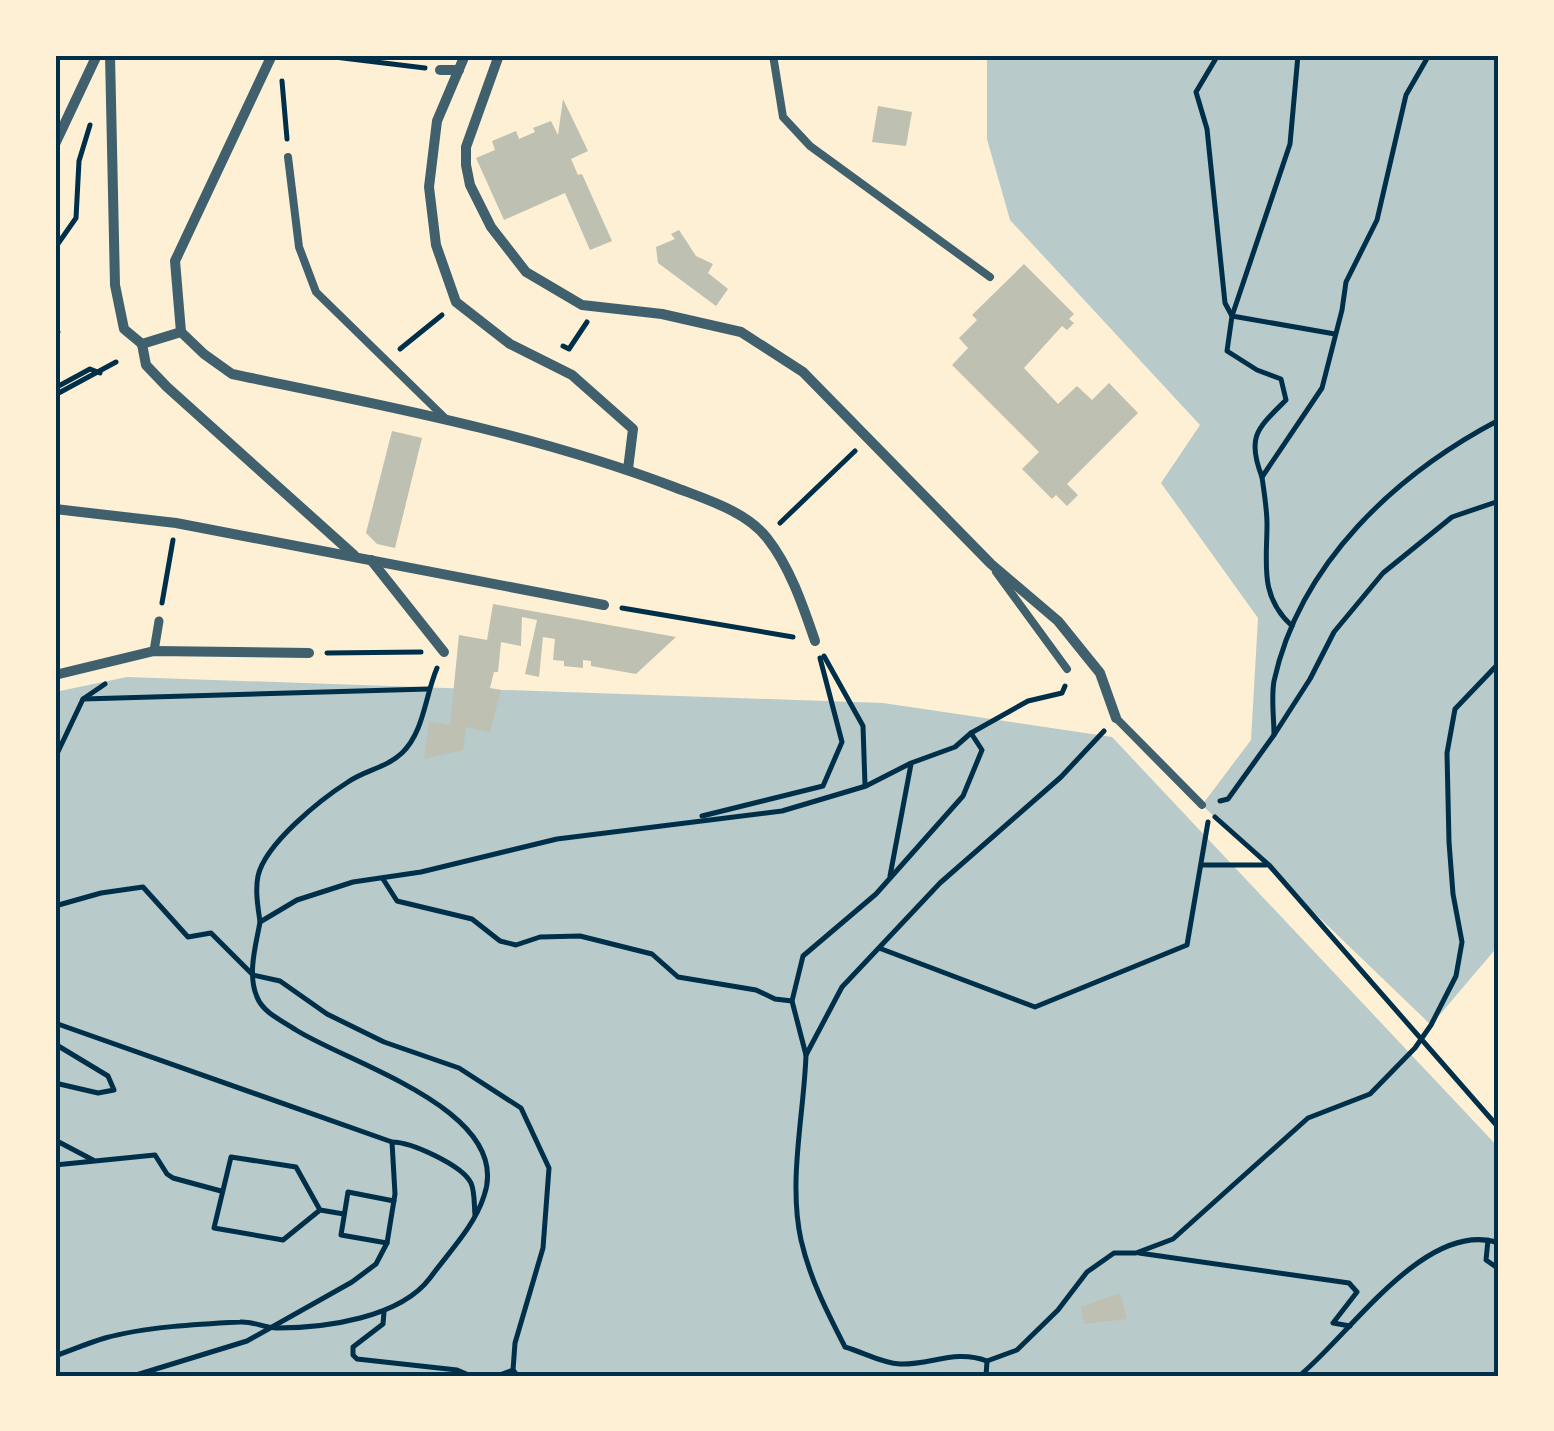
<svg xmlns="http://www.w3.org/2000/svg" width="1554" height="1431" viewBox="0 0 1554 1431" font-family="Poppins,sans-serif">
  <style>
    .green { fill: #b9caca }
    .building { fill: #bec0b2 }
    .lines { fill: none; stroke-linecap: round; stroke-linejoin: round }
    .path { stroke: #003049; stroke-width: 5 }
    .service { stroke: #3f606c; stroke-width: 8 }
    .pedestrian { stroke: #3f606c; stroke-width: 9 }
    .minor { stroke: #3f606c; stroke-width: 10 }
    .neatline { fill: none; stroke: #003049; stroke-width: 4 }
  </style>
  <rect width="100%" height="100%" fill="#fdf0d5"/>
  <g class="green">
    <polygon points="987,55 1499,55 1499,945 1431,1025 1202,805 1251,740 1258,618 1161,483 1200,425 1010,220 987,139"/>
    <polygon points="127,677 883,703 1112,737 1499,1148 1499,1376 55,1376 55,692"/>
  </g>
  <g class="building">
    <polygon points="563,99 588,151 571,159 578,175 582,174 612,241 590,250 565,193 504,220 476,158 495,150 492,141 516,131 519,139 535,132 533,128 551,121 558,135"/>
    <polygon points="878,106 912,112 906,146 872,142"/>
    <polygon points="679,230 696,256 713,264 708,273 728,289 716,306 658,263 656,247 675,239 671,234"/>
    <polygon points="1024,264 1074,314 1069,319 1074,323 1067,330 1062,326 1024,368 1058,404 1077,386 1092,400 1109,383 1138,413 1067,484 1078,495 1067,506 1056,495 1052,499 1022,469 1039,452 952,365 968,348 959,338 977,320 972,315"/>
    <polygon points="392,431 422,438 395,548 377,544 366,533"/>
    <polygon points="493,604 587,621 676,637 636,674 591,666 591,661 583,660 583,668 564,666 564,661 553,660 555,639 543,637 539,677 525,674 537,620 522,617 521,646 501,642 498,672 494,672 490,688 501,690 490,732 466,727 463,750 424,759 429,721 450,725 459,635 487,640"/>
    <polygon points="1120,1293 1127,1319 1084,1324 1081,1307"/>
  </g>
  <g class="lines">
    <g class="path">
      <polyline points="318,55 425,68"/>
      <path d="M1218 55 1196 92 1207 129 1225 303 1232 316 1227 351 1257 370 1281 379 1286 400C1258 428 1246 436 1262 477"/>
      <polyline points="1298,55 1290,144 1232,316 1335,334"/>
      <polyline points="282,81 287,139"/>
      <polyline points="55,248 76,218 79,161 90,125"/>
      <polyline points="55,325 58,332 55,338"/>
      <polyline points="563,346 569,349 587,322"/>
      <polyline points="400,349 442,315"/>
      <polyline points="55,388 90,369 100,373"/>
      <polyline points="55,395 116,362"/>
      <path d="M1499 420C1396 474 1300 563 1274 681 1271 698 1274 718 1274 735L1310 679 1334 632 1383 573 1452 517 1499 501"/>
      <polyline points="780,523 855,451"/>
      <polyline points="162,603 173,540"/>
      <polyline points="622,608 793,637"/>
      <path d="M1292 626C1259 596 1267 564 1267 524 1267 509 1264 492 1262 477L1322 388 1342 310 1346 282 1377 220 1406 95 1429 55"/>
      <polyline points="327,653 421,652"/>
      <polyline points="824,656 863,726 865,785"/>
      <polyline points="83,699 428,689"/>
      <polyline points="971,733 1028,701 1062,693 1065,686"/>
      <polyline points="55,758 83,699 105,684"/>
      <polyline points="1220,801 1228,799 1274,735"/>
      <polyline points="702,816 823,786 842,742 820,658"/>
      <polyline points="1215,817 1269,865 1499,1128"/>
      <polyline points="1202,865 1266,865"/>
      <polyline points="890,876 911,764"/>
      <polyline points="383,879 397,901 472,919 500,941 516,945 540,937 580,936 652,954 678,977 756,990 775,999 792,1001"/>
      <polyline points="55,906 101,893 143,887 188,937 211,933 253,975 280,981 327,1014 384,1042 459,1068 521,1108 549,1168 543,1248 515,1343 513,1370 518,1376"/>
      <path d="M260 922C258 907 255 891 258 876 265 844 321 799 348 782 365 770 386 768 402 753 424 732 425 696 437 668"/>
      <polyline points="879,948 1035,1007 1187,945 1208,822"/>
      <path d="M55 1023 392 1142C411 1142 462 1165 471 1183 475 1192 474 1205 475 1215"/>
      <polyline points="55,1044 108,1076 114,1090 98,1093 55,1083"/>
      <path d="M806 1055C804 1114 788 1181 801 1240 810 1279 827 1312 845 1347 863 1352 881 1363 900 1364 931 1365 955 1349 987 1361L986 1376"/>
      <polyline points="55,1140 93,1160"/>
      <polyline points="55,1165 155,1155 167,1174 173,1178 221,1191"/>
      <polyline points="320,1210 296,1167 231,1157 214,1228 283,1240 320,1210 344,1214"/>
      <polyline points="1488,1240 1486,1260 1499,1269"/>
      <polyline points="387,1243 341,1235 348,1192 394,1201"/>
      <polyline points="1139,1253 1349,1283 1357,1292 1333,1323 1350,1326"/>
      <polyline points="384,1312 383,1324 353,1347 353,1355 357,1359 457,1370 471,1376"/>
      <path d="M55 1356C72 1350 88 1343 105 1338 144 1327 199 1324 240 1322 253 1321 264 1328 277 1328 325 1328 400 1318 430 1278 449 1252 474 1227 484 1196 514 1111 350 1064 296 1030 283 1021 263 1013 257 997 247 974 256 945 260 922L297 900 353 882 421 872 557 839 782 811 866 786 911 763 955 747 971 733 982 750 963 796 876 894 803 956 792 1001 806 1055 842 987 940 883 1061 777 1104 731"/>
      <polyline points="987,1361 1017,1350 1058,1310 1087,1272 1114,1253 1136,1253 1173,1239 1308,1118 1370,1094 1415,1048 1431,1025 1456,976 1462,942 1453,894 1449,842 1447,753 1455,709 1499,663"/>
      <polyline points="133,1376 247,1341 352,1282 376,1264 387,1243 395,1194 392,1142"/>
      <polyline points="497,1376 513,1370"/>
      <path d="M1299 1376C1349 1336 1426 1218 1499 1243"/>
    </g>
    <g class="service">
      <polyline points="773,55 783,117 810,146 990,277"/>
      <polyline points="288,157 299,247 316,292 446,419"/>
      <polyline points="996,572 1067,669"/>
      <polyline points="1116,718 1202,805"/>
    </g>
    <polyline class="pedestrian" points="154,651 159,621"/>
    <g class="minor">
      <polyline points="110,55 115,285 124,329 142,344 146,365 167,387 354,555"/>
      <polyline points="465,55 437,121 429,187 436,245 456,302 510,344 572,375 633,429 628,469"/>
      <polyline points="499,55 466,147 466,165 470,185 491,227 526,272 582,305 662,314 741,332 803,372 991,564 1058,621 1100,673 1116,718"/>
      <polyline points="440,70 459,70"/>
      <polyline points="55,144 97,55"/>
      <path d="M181 332 204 354 232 374C381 405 532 433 674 487 705 499 746 511 767 538 790 567 803 606 815 641"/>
      <polyline points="142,344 181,332 175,261 272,55"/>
      <polyline points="55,509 176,523 604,605"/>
      <polyline points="371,560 444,652"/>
      <polyline points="55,675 154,651 309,653"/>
    </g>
  </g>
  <rect width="1554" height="1431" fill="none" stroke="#fdf0d5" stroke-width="115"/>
  <rect x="58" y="58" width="1438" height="1316" class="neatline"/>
</svg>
